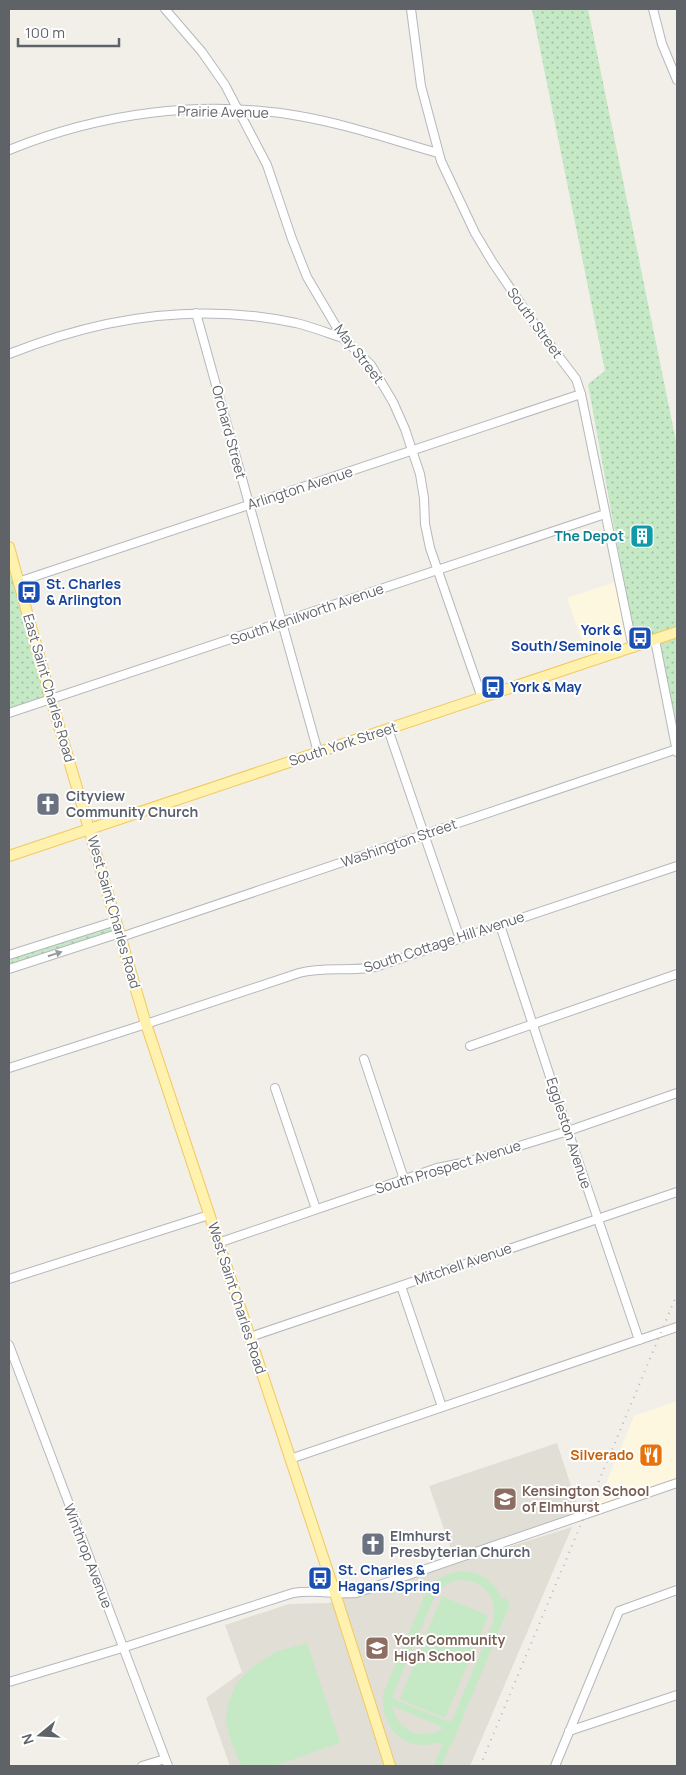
<svg xmlns="http://www.w3.org/2000/svg" width="686" height="1775" viewBox="0 0 686 1775" font-family="Manrope,sans-serif">
  <style>
    .commercial { fill: #fef7e0 }
    .education { fill: #e1ded6 }
    .grass { fill: url(#grass-dots) }
    .garden { fill: #c5e8c5; fill-rule: evenodd }
    .lines { fill: none; stroke-linecap: round; stroke-linejoin: round }
    .minor-casing { stroke: #b5b8bc; stroke-width: 10 }
    .major-casing { stroke: #f2c960; stroke-width: 12 }
    .minor { stroke: #fff; stroke-width: 8 }
    .major { stroke: #fff2af; stroke-width: 10 }
    .rail { stroke: #b6b7b8; stroke-width: 2; stroke-dasharray: 1 6; stroke-linecap: butt }
    .oneway { fill: #979a9d }
    .labels { text-anchor: middle; stroke-width: 4; stroke-linejoin: round; paint-order: stroke }
    .street-label { font-size: 14px; fill: #5f6368; stroke: #fff }
    .culture-label { font-size: 14px; font-weight: bold; fill: #0d838f; stroke: #fff; text-anchor: end }
    .transit-label { font-size: 14px; font-weight: bold; fill: #164399; stroke: #fff; text-anchor: start }
    .worship-label { font-size: 14px; font-weight: bold; fill: #5b616d; stroke: #fff; text-anchor: start }
    .food-label { font-size: 14px; font-weight: bold; fill: #c56008; stroke: #fff; text-anchor: end }
    .education-label { font-size: 14px; font-weight: bold; fill: #785e54; stroke: #fff; text-anchor: start }
  </style>
  <defs>
    <pattern id="grass-dots" width="8" height="8" patternUnits="userSpaceOnUse" patternTransform="scale(1.25)"><rect width="8" height="8" fill="#c5e8c5"/><path d="M2 2h.1M6 6h.1" fill="none" stroke="#a3c0a4" stroke-width="1.8" stroke-linecap="round"/></pattern>
  </defs>
  <rect width="100%" height="100%" fill="#f1efe8"/>
  <g class="commercial">
    <polygon points="624,579 635,642 588,659 567,598"/>
    <polygon points="676,1401 677,1480 596,1508 634,1416"/>
  </g>
  <g class="education">
    <polygon points="557,1443 580,1513 453,1555 429,1486"/>
    <polygon points="572,1527 470,1766 230,1766 206,1698 242,1672 225,1625 289,1604 329,1603"/>
  </g>
  <g class="grass">
    <polygon points="532,9 588,9 677,446 677,739 657,635 635,642 588,384 605,371"/>
    <polygon points="11,575 46,697 9,709 9,576"/>
    <polygon points="111,925 113,933 9,966 9,957"/>
  </g>
  <g class="garden">
    <path d="M464 1571C483 1573 495 1582 502 1600L504 1597 510 1604 451 1746H450L441 1766H434L443 1743C436 1742 428 1746 420 1745 394 1743 381 1718 383 1694L428 1588C438 1577 450 1572 464 1571ZM458 1580C484 1579 500 1599 492 1625L454 1716 450 1722 393 1699 394 1692 436 1593 448 1583ZM392 1707 393 1706 444 1728C423 1742 398 1732 392 1707Z"/>
    <polygon points="442,1596 488,1616 445,1718 400,1699"/>
    <polygon points="307,1643 340,1743 274,1766 241,1766 232,1744 226,1722 228,1703 236,1684 249,1670 275,1652"/>
  </g>
  <g class="lines">
    <g class="minor-casing">
      <g id="minor">
        <polyline points="165,9 202,52 225,85 267,165 292,239 307,277 343,338 371,365 393,402 405,429 420,474 424,498 425,524 430,548 482,698"/>
        <polyline points="411,9 421,86 441,161 475,233 493,263 538,329 576,379 581,394 633,648"/>
        <polyline points="653,9 662,44 677,80"/>
        <path d="M9 150C100 113 201 99 299 116 346 124 392 140 438 153"/>
        <polyline points="196,313 318,752"/>
        <path d="M9 354C101 317 198 302 296 323 312 327 328 333 343 338"/>
        <polyline points="18,582 581,394"/>
        <polyline points="655,640 677,752"/>
        <polyline points="9,713 605,514"/>
        <polyline points="388,729 460,939"/>
        <polyline points="500,925 568,1131 639,1340"/>
        <polyline points="121,937 677,749"/>
        <polyline points="9,955 116,921"/>
        <polyline points="9,969 120,933"/>
        <polyline points="470,1046 677,974"/>
        <polyline points="364,1059 404,1179"/>
        <path d="M9 1068 146 1024 299 973C324 966 349 972 375 967L677 866"/>
        <polyline points="275,1088 316,1209"/>
        <polyline points="218,1243 437,1168 467,1162 568,1131 677,1093"/>
        <polyline points="9,1279 209,1215"/>
        <polyline points="401,1286 442,1407"/>
        <polyline points="250,1337 677,1192"/>
        <polyline points="9,1345 168,1766"/>
        <polyline points="290,1459 677,1327"/>
        <path d="M9 1682 122 1648 293 1593C316 1589 334 1595 356 1593L677 1483"/>
        <polyline points="569,1731 677,1695"/>
        <polyline points="142,1766 165,1759"/>
        <polyline points="555,1766 619,1611 677,1590"/>
      </g>
    </g>
    <g class="major-casing">
      <g id="major">
        <polyline points="9,547 51,699 146,1024 335,1593 390,1766"/>
        <polyline points="9,856 677,632"/>
      </g>
    </g>
    <use href="#minor" class="minor"/>
    <use href="#major" class="major"/>
    <polyline class="rail" points="480,1766 677,1294"/>
  </g>
  <defs><path id="oneway-solid" d="M-6-.8H1V-3.2L6.5 0L1 3.2V.8H-6Z" transform="scale(1.25)"/></defs>
  <use class="oneway" href="#oneway-solid" transform="translate(55 954) rotate(-18)"/>
  <defs>
    <g id="building-square" transform="scale(1.25)"><rect x="-9" y="-9" width="18" height="18" rx="4" fill="#0f9aa8" stroke="#fff"/><path d="M-4-6H4V6H1V3H-1V6H-4ZM-2.5-4.3h1.7v1.8h-1.7ZM.8-4.3h1.7v1.8H.8ZM-2.5-1h1.7V.8h-1.7ZM.8-1h1.7V.8H.8Z" fill="#fff"/></g>
    <g id="bus-square" transform="scale(1.25)"><rect x="-9" y="-9" width="18" height="18" rx="4" fill="#1a4fb4" stroke="#fff"/><path d="M-5-6H5V4H4V6H2V4H-2V6H-4V4H-5ZM-3.5-4V0h7V-4ZM-3.5 1.2v1.5H-2V1.2ZM2 1.2v1.5H3.5V1.2Z" fill="#fff"/></g>
    <g id="church-square" transform="scale(1.25)"><rect x="-9" y="-9" width="18" height="18" rx="4" fill="#6b7280" stroke="#fff"/><path d="M-1.2-6h2.4v3.5h3.3v2.4h-3.3V6h-2.4V-.1h-3.3v-2.4h3.3Z" fill="#fff"/></g>
    <g id="restaurant-square" transform="scale(1.25)"><rect x="-9" y="-9" width="18" height="18" rx="4" fill="#e8710a" stroke="#fff"/><path d="M-5-6h1v4h1v-4h1v4h1v-4h1v5L-1.5 .5V6h-2V.5L-5-1ZM5-6V6H3V1.5H1.5Q1.5-4 5-6Z" fill="#fff"/></g>
    <g id="school-square" transform="scale(1.25)"><rect x="-9" y="-9" width="18" height="18" rx="4" fill="#8d6e63" stroke="#fff"/><path d="M0-5L7-2L0 1L-7-2ZM-4 1L0 2.5L4 1V4Q0 6-4 4Z" fill="#fff"/></g>
  </defs>
  <g fill-rule="evenodd">
    <use href="#building-square" x="642" y="536"/>
    <use href="#bus-square" x="29" y="592"/>
    <use href="#bus-square" x="640" y="638"/>
    <use href="#bus-square" x="493" y="687"/>
    <use href="#church-square" x="48" y="804"/>
    <use href="#restaurant-square" x="651" y="1455"/>
    <use href="#school-square" x="505" y="1499"/>
    <use href="#church-square" x="373" y="1544"/>
    <use href="#bus-square" x="320" y="1578"/>
    <use href="#school-square" x="377" y="1648"/>
  </g>
  <g class="labels">
    <g class="street-label">
      <text transform="translate(223 112) rotate(1)" y="5">Prairie Avenue</text>
      <text transform="translate(535 323) rotate(54)" y="5">South Street</text>
      <text transform="translate(359 354) rotate(52)" y="5">May Street</text>
      <text transform="translate(229 432) rotate(75)" y="5">Orchard Street</text>
      <text transform="translate(300 488) rotate(-18)" y="5">Arlington Avenue</text>
      <text transform="translate(307 614) rotate(-19)" y="5">South Kenilworth Avenue</text>
      <text transform="translate(49 688) rotate(74)" y="5">East Saint Charles Road</text>
      <text transform="translate(343 744) rotate(-18)" y="5">South York Street</text>
      <text transform="translate(399 843) rotate(-19)" y="5">Washington Street</text>
      <text transform="translate(114 912) rotate(74)" y="5">West Saint Charles Road</text>
      <text transform="translate(444 942) rotate(-18)" y="5">South Cottage Hill Avenue</text>
      <text transform="translate(569 1133) rotate(72)" y="5">Eggleston Avenue</text>
      <text transform="translate(448 1167) rotate(-17)" y="5">South Prospect Avenue</text>
      <text transform="translate(463 1264) rotate(-19)" y="5">Mitchell Avenue</text>
      <text transform="translate(237 1298) rotate(72)" y="5">West Saint Charles Road</text>
      <text transform="translate(88 1556) rotate(69)" y="5">Winthrop Avenue</text>
    </g>
    <g class="culture-label">
      <text x="624" y="541">The Depot</text>
    </g>
    <g class="transit-label">
      <text x="46" y="589">St. Charles<tspan x="46" dy="16">&amp; Arlington</tspan></text>
      <text x="622" y="635" text-anchor="end">York &amp;<tspan x="622" dy="16">South/Seminole</tspan></text>
      <text x="510" y="692">York &amp; May</text>
      <text x="338" y="1575">St. Charles &amp;<tspan x="338" dy="16">Hagans/Spring</tspan></text>
    </g>
    <g class="worship-label">
      <text x="66" y="801">Cityview<tspan x="66" dy="16">Community Church</tspan></text>
      <text x="390" y="1541">Elmhurst<tspan x="390" dy="16">Presbyterian Church</tspan></text>
    </g>
    <g class="food-label">
      <text x="634" y="1460">Silverado</text>
    </g>
    <g class="education-label">
      <text x="522" y="1496">Kensington School<tspan x="522" dy="16">of Elmhurst</tspan></text>
      <text x="394" y="1645">York Community<tspan x="394" dy="16">High School</tspan></text>
    </g>
  </g>
  <rect width="686" height="1775" fill="none" stroke="#5f6368" stroke-width="20"/>
  <g transform="translate(40 1735) rotate(252)" stroke="#ffffff" stroke-width="4" paint-order="stroke">
  <path d="M0-4L9 19L0 12L-9 19Z" fill="#5f6368"/>
  <text y="-8" font-size="14" font-weight="bold" text-anchor="middle" fill="#5f6368">N</text>
  </g>
  <path d="M18 38v8h101v-8" fill="none" stroke="#5f6368" stroke-width="2.5"/>
  <text x="25" y="38" font-size="15" fill="#5f6368" stroke="#ffffff" stroke-width="4" paint-order="stroke">100 m</text>
</svg>
